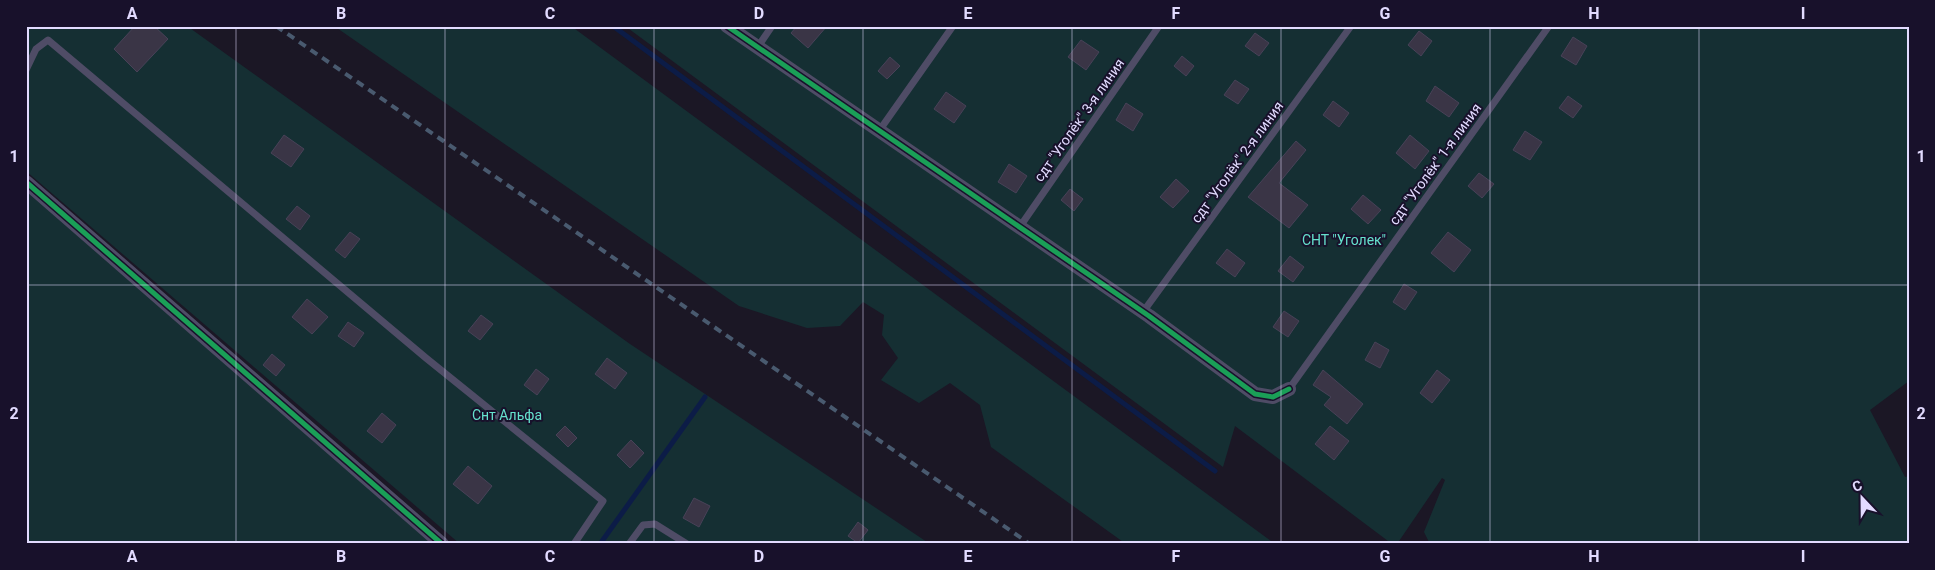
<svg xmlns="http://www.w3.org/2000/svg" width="1935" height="570" viewBox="0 0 1935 570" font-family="Roboto,sans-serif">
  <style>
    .green { fill: #152f33 }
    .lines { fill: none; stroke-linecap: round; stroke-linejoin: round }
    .stream { stroke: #0c1c47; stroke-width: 5 }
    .building { fill: #3a3546; stroke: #484258 }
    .service { stroke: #4f4c66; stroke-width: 7 }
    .minor { stroke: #4f4c66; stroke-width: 14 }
    .rail { stroke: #495a6f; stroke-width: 4; stroke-dasharray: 8 6; stroke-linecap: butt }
    .cycleway-casing { stroke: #18112b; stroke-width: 8 }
    .cycleway { stroke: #1a9f57; stroke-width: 5 }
    .grid { fill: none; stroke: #e2dbff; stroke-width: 1; stroke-opacity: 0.55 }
    .labels { text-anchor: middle; stroke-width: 4; stroke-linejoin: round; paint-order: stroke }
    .street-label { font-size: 14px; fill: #e2dbff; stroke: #18112b }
    .park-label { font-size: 14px; fill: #65e1cd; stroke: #18112b }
    .neatline { fill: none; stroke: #e2dbff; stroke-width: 2 }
    .grid-label { font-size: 16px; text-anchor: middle; font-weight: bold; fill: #e2dbff }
  </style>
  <rect width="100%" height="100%" fill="#1b1725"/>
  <g class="green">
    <polygon points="26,26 187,26 630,344 930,544 460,544 26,171"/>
    <polygon points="334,26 571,26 1275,544 1126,544 991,447 980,405 950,383 919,403 881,380 898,358 882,335 884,315 863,302 840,326 807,328 739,306"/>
    <polygon points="625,26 1909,26 1909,381 1870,410 1905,477 1909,476 1909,544 1430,544 1424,532 1445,480 1442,478 1397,544 1392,544 1235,426 1223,467"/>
    <polygon points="26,191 432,544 26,544"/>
  </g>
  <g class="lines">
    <g class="stream">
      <polyline points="613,26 1215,471"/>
      <polyline points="600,544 705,397"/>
    </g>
  </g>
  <g class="building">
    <polygon points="135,26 154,26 168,39 137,72 114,49"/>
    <polygon points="797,26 827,26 808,48 791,33"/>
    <polygon points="1419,31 1432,41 1421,56 1408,45"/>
    <polygon points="1255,33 1269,43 1259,56 1245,46"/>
    <polygon points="1573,37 1587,46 1576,65 1561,56"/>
    <polygon points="1081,40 1099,52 1086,70 1068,57"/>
    <polygon points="1182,56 1194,66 1186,76 1174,66"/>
    <polygon points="890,57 900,66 887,79 878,71"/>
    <polygon points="1235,80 1249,89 1238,104 1224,95"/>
    <polygon points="1435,86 1459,103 1449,117 1426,101"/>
    <polygon points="946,92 966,106 954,123 934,109"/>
    <polygon points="1568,96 1582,106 1573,118 1559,108"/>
    <polygon points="1333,101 1349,113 1339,127 1323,115"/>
    <polygon points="1126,103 1143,114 1133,131 1116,120"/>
    <polygon points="1525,131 1542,142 1530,160 1513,150"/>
    <polygon points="284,135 304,149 291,167 271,153"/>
    <polygon points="1410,135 1429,151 1415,169 1396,153"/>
    <polygon points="1296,141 1306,150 1279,183 1308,205 1289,228 1248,197"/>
    <polygon points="1009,164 1027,176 1016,193 998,182"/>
    <polygon points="1479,173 1494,184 1482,198 1468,186"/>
    <polygon points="1176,179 1189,191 1173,208 1160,197"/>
    <polygon points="1070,189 1083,199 1074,211 1061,200"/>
    <polygon points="1363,195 1381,210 1368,224 1351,209"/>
    <polygon points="297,206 310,216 300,230 286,219"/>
    <polygon points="350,232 360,239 345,258 335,250"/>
    <polygon points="1448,232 1471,250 1454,272 1431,253"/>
    <polygon points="1227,249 1245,263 1235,277 1216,263"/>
    <polygon points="1290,256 1304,267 1293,282 1278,271"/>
    <polygon points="1404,284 1417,292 1405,310 1393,302"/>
    <polygon points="307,299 328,317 312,334 292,317"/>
    <polygon points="1284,311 1299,321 1288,337 1273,327"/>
    <polygon points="481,315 493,324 480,340 468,331"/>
    <polygon points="348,322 364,333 354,347 338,336"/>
    <polygon points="1375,342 1389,350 1380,368 1365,360"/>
    <polygon points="272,354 285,365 276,376 263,365"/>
    <polygon points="607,358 627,373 615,389 595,374"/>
    <polygon points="536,369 549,379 537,395 524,385"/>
    <polygon points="1323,370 1363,404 1347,424 1324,405 1331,397 1313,385"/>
    <polygon points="1437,370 1450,380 1432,403 1420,393"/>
    <polygon points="382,413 396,425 382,443 367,431"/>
    <polygon points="565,426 577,438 568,447 556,435"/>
    <polygon points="1330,426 1349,441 1334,460 1315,444"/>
    <polygon points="631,440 644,453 630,468 617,455"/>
    <polygon points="468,466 492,486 478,504 453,484"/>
    <polygon points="694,498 710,506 699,527 683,518"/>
    <polygon points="858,522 868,530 858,543 848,536"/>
  </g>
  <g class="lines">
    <g class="service">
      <polyline points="757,48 772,26"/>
      <polyline points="26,70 36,49 48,40 426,358 603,501 574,544"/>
      <polyline points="879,131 953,26"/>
      <polyline points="1019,228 1159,26"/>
      <polyline points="1143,312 1351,26"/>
      <polyline points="1289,389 1549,26"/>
      <polyline points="629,544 643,525 655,524 687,544"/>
    </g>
    <g class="minor">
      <polyline points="727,26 1149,316 1255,394 1273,397 1289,389"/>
      <polyline points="26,182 442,544"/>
    </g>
    <polyline class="rail" points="276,26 1030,544"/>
    <g class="cycleway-casing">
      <g id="cycleway">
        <polyline points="727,26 1149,316 1255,394 1273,397 1289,389"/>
        <polyline points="26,182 442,544"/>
      </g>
    </g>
    <use href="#cycleway" class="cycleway"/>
  </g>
  <path class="grid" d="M236 26V544M445 26V544M654 26V544M863 26V544M1072 26V544M1281 26V544M1490 26V544M1699 26V544M26 285H1909"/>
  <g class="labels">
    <g class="street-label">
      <text transform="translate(1079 120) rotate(-55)" y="5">сдт "Уголёк" 3-я линия</text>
      <text transform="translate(1237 162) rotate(-54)" y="5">сдт "Уголёк" 2-я линия</text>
      <text transform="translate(1435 164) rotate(-54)" y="5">сдт "Уголёк" 1-я линия</text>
    </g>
    <g class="park-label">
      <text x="1344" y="245">СНТ "Уголек"</text>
      <text x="507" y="420">Снт Альфа</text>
    </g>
  </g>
  <rect width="1935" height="570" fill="none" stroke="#18112b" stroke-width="55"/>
  <g transform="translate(1862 498) rotate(338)" stroke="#18112b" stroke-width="4" paint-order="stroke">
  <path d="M0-4L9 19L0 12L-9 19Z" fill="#e2dbff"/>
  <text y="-8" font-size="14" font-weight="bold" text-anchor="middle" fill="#e2dbff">С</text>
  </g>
  <rect x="28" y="28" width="1880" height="514" class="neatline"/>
  <g class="grid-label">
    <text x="132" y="19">A</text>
    <text x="341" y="19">B</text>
    <text x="550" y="19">C</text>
    <text x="759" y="19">D</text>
    <text x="968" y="19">E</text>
    <text x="1176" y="19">F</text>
    <text x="1385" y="19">G</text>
    <text x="1594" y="19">H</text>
    <text x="1803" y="19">I</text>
    <text x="14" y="162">1</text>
    <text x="1921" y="162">1</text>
    <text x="14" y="419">2</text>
    <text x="1921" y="419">2</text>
    <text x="132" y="562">A</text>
    <text x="341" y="562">B</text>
    <text x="550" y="562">C</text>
    <text x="759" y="562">D</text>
    <text x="968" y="562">E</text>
    <text x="1176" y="562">F</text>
    <text x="1385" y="562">G</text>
    <text x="1594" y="562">H</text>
    <text x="1803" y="562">I</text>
  </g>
</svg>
